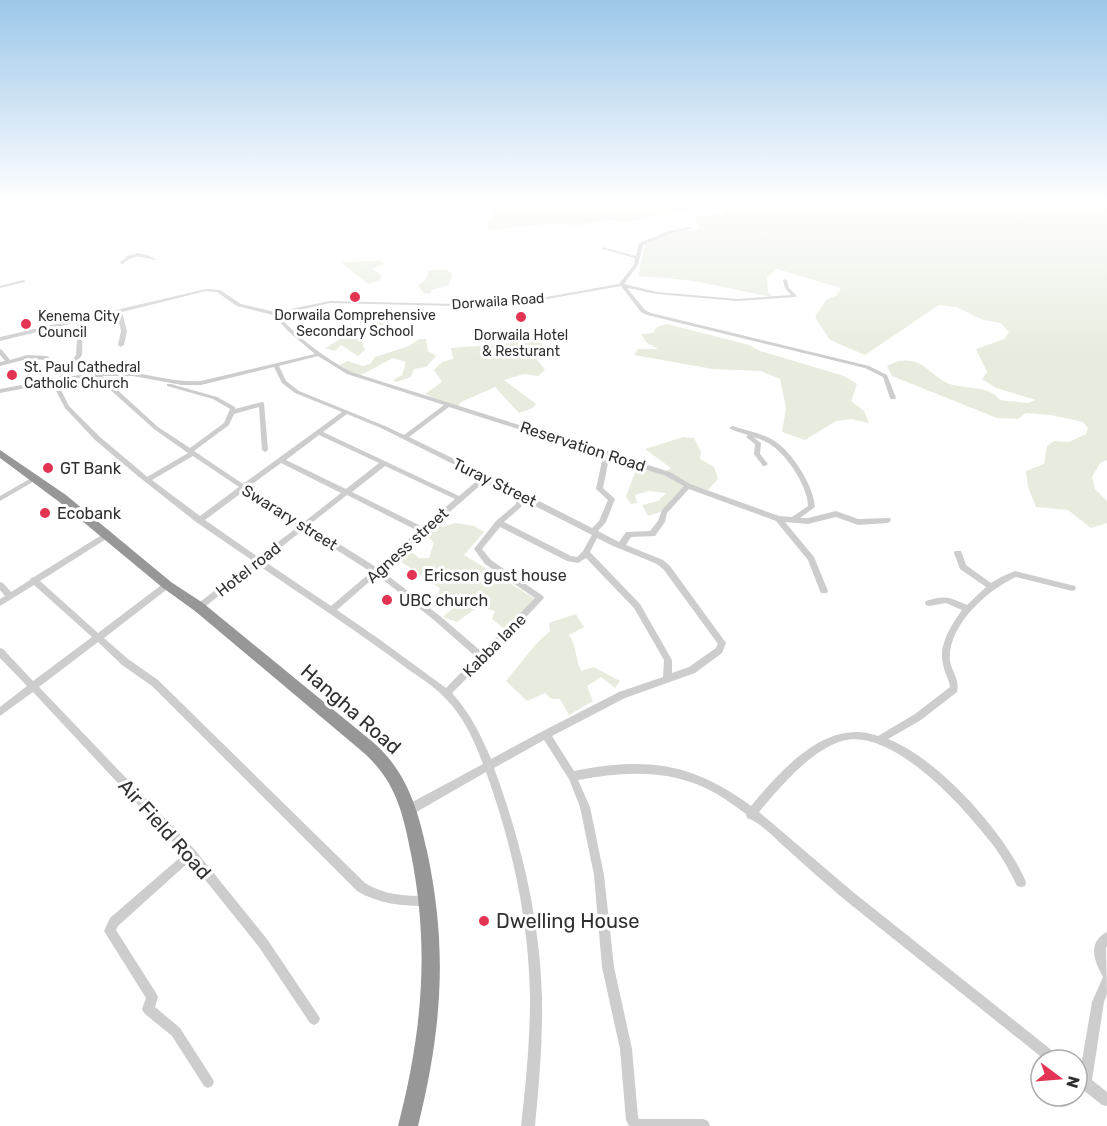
<svg xmlns="http://www.w3.org/2000/svg" width="1107" height="1126" viewBox="0 0 1107 1126" font-family="Rubik,sans-serif">
  <style>
    .green { fill: #e7ecde }
    .lines { fill: none; stroke-linecap: round; stroke-linejoin: round }
    .minor { fill: #cdcdcd; fill-rule: evenodd }
    .highway { fill: #979797; fill-rule: evenodd }
    .poi-dot { fill: #e43454; stroke: #fff; stroke-width: 2 }
    .labels { text-anchor: middle; stroke-width: 6; stroke-linejoin: round; paint-order: stroke }
    .far-street-label { font-size: 14px; fill: #303030; stroke: #fff }
    .far-poi-label { font-size: 14px; fill: #303030; stroke: #fff }
    .street-label { font-size: 16px; fill: #303030; stroke: #fff }
    .poi-label { font-size: 16px; fill: #303030; stroke: #fff; text-anchor: start }
    .near-street-label { font-size: 20px; fill: #303030; stroke: #fff }
    .near-poi-label { font-size: 20px; fill: #303030; stroke: #fff; text-anchor: start }
  </style>
  <rect width="100%" height="100%" fill="#fff"/>
  <g class="green">
    <polygon points="489,202 710,202 687,205 689,211 630,221 602,220 580,225 547,224 488,230 487,223 495,214 488,206"/>
    <path d="M732 202H1107V460L1100 463 1092 477 1095 489 1107 501V523L1091 528 1068 510 1036 507 1028 487 1026 471 1044 464 1047 446 1054 441 1069 442 1086 434 1088 428 1083 422 1051 415 1026 413 1018 419 997 418 892 376 887 366C897 361 904 359 915 362 926 365 936 378 947 383 963 390 988 384 1000 400L1028 403 1036 400 996 388 982 379 987 372 976 349 1004 339 1009 332 1001 323 983 320 956 307 939 305 865 355 830 340 815 317 826 300 837 295 841 288 777 269 767 278 768 292 774 298C728 288 685 276 638 277L645 245 663 234 699 229 695 216 723 213Z"/>
    <polygon points="381,261 385,264 372,269 382,275 380,280 368,284 341,262"/>
    <polygon points="428,270 447,270 452,274 449,285 432,290 430,294 424,293 418,286 427,278"/>
    <polygon points="379,320 400,336 380,339 372,334 364,335 362,342 365,350 358,356 341,345 335,351 325,348 360,328 374,326 372,321"/>
    <polygon points="667,324 749,345 760,351 844,376 857,384 851,401 864,411 869,423 851,419 836,421 805,440 782,432 786,408 780,379 761,371 713,369 634,355 638,349 658,349 646,342 641,334 653,333 657,327"/>
    <polygon points="419,339 426,339 428,351 436,356 426,367 414,369 411,377 396,382 393,380 402,375 406,362 393,358 357,377 340,365 347,361 363,366 370,364 375,357 409,346"/>
    <polygon points="539,341 545,348 533,351 534,356 545,370 538,376 524,374 504,380 536,404 533,408 519,413 495,387 461,402 456,408 425,394 442,382 434,370 442,362 453,359 451,348"/>
    <polygon points="683,437 694,438 701,452 700,459 714,467 718,479 708,490 690,485 660,512 648,516 642,505 658,501 666,493 649,491 635,495 637,503 631,504 626,497 636,469 665,472 671,468 645,449"/>
    <polygon points="455,523 474,526 484,532 464,555 537,600 506,630 492,619 495,611 479,606 457,622 443,617 452,609 438,594 440,588 394,557 406,547 419,558 429,558 434,543 424,531 434,524 443,527"/>
    <path d="M576 614 584 627 569 635C577 647 575 658 581 671L594 667 620 681 615 688 601 677 587 686 593 701 569 715 560 699H552L545 693 527 701 506 681 536 644 550 631 549 623Z"/>
  </g>
  <g class="lines">
    <g class="minor">
      <path d="M691 227H692V229L672 233 643 245 638 265 624 284 657 292 737 299 791 295 785 288 783 280 785 279 787 280 789 288 797 296 795 297 737 301 657 294 627 288 645 310 651 313 869 366 887 375 896 398 895 399H891L890 398 883 377 865 368 647 315 641 312 621 286 530 302 456 306 330 303 278 315C299 339 324 357 351 372L605 452 609 451 610 453 670 472 690 484 779 516 792 517 808 506C808 487 787 455 771 445 766 441 760 439 753 437L761 443 760 454 768 464 765 466H763L754 454 755 444 746 437 748 435 735 431 729 428 732 426C745 430 761 433 773 440 791 450 814 486 815 507L800 518H808L836 511 858 519 890 518 891 520 890 522 887 523 858 525 836 517 808 524 785 522 814 557 828 591 827 593H821L820 591 808 560 776 521 689 489 667 513 665 522 655 536 631 537 626 545 663 560 670 566 726 643 722 653 695 673 625 698 552 736 574 771C645 757 692 762 751 806 781 770 827 717 878 736L915 714 950 687C949 679 944 672 943 664 938 645 952 624 962 610L946 603 929 606 926 605 925 603 926 601C946 595 948 597 967 605L986 587 960 569 954 553 955 551H961L966 565 991 583 1001 577 1015 571 1075 586 1076 588 1075 590 1072 591 1016 577C987 590 947 626 950 661 952 672 960 680 957 692L921 720 888 739C938 758 1006 834 1026 882L1025 886 1021 887 1017 886C1009 869 1000 853 988 839 961 804 891 727 842 741 811 750 779 788 759 812L853 892 1059 1056 1061 1060H1045L845 900C826 884 807 867 788 850 777 841 761 822 747 818L746 814C736 807 726 799 715 793 673 769 625 771 578 780L590 807 604 875 614 967 632 1049 638 1117 639 1119H703L708 1121 710 1126H629L626 1120 620 1049 602 967 594 875 580 807 569 779 544 740 494 768C521 841 540 919 542 997 543 1040 539 1083 535 1126H521C526 1083 530 1041 530 997 529 921 512 844 486 772L413 814 409 815 405 814 404 810 405 806 483 764C474 740 463 715 444 697 432 684 415 675 401 664 354 629 306 598 258 565L202 609 199 610 196 609 195 607 196 605 253 561 196 522 139 477 95 440 65 408 52 383 0 393V389L59 378 76 355 78 322 0 341V337L206 289 220 290 241 304 275 312 330 301 456 304 530 300 619 284 634 265 635 258 602 249V247L636 256 639 243 669 231ZM206 291 217 292 237 306 273 315 288 331 315 354 201 381C177 383 155 375 131 373 109 371 87 374 66 377L82 355 83 321 117 313 121 331 118 345 121 347 124 345 127 331 122 312ZM318 356 347 374 444 405 404 435 385 426 299 391 286 381 279 366ZM274 367 282 383 295 393 342 412 243 484 194 451 229 425 234 414 259 407 262 450 265 452 267 451 268 450 264 403 262 402 235 409V407L217 397 171 384H167V386L213 399 230 409 224 423 190 448 158 427 102 376H133L182 385H201ZM96 377 154 429 188 453 147 477 144 474 100 437 69 406 57 382 60 383C70 378 85 377 96 377ZM449 407 603 456 596 489 608 500 599 521 592 528 541 502 485 477 473 468 409 437ZM347 414 381 428 469 472 479 479 459 496 323 432ZM319 435 379 463 346 489 286 460ZM193 456 239 487 200 516 152 480ZM609 458 666 476 684 486 662 510 658 521 650 531 626 532 619 542 598 531 606 522 615 499 603 488ZM281 463 341 493 304 522 248 487ZM385 466 455 499 423 527 352 492ZM484 482 516 497V504L496 521 474 549 485 564 535 598 482 652 440 616 382 571ZM244 491 299 526 258 557 205 520ZM347 495 418 531 376 567 309 525ZM523 500 592 535 583 551 577 557 571 556 504 522 521 507ZM500 527 567 561 578 563 586 558 634 608 664 660 663 677 619 692 543 731 491 759C481 735 470 713 452 693L483 662 486 661 487 658 544 598 543 596 491 560 482 549ZM304 529 371 572 331 606 264 561ZM597 538 613 546 657 564 664 570 718 644 716 648 689 667 672 673V660L640 604 590 552ZM377 575 434 620 476 657 446 688 379 639 337 610Z"/>
      <path d="M137 253 147 255 156 259 154 260C141 256 133 254 123 264L119 263 127 256Z"/>
      <polygon points="23,280 25,281 25,282 0,288 0,286"/>
      <polygon points="0,349 2,350 10,360 27,355 47,356 50,358 47,360 27,359 0,366 0,362 5,361 0,355"/>
      <polygon points="33,477 35,477 38,479 0,501 0,496"/>
      <path d="M108 531 111 532 112 534 111 536 40 581 98 633 164 583H170L171 585 170 587 104 638 128 659 158 680 365 883C384 895 405 896 427 896L431 897 432 901 431 905 427 906C402 906 379 904 357 891L152 686 122 665 98 642 39 687 195 850 267 939 318 1015 320 1019 318 1023 314 1025 310 1023 259 947 190 861 118 926 116 930 156 993 158 997 155 1007 180 1028 212 1078 214 1082 212 1086 208 1088 204 1086 172 1036 144 1013 142 1009 146 998 104 931 110 918 184 854 33 692 0 716V707L27 686 0 658V648L3 649 33 681 92 637 34 585 0 606V599L5 596 0 590V582L3 583 11 592 30 580 31 578 34 577Z"/>
      <path d="M1107 932V946L1106 948 1107 994 1104 1002 1092 1080 1107 1092V1106L1102 1105 1077 1085V1071L1080 1072 1092 1002 1103 977C1094 961 1087 942 1107 932Z"/>
    </g>
    <path class="highway" d="M0 450 66 495 171 582 203 603 374 743C407 772 418 810 427 851 448 949 442 1029 418 1126H398C422 1033 430 949 411 854 403 813 396 782 364 753L195 611 163 588 58 501 0 458Z"/>
  </g>
  <linearGradient id="sky" x2="0" y2="1"><stop stop-color="#9cc7ea"/><stop offset="0.56" stop-color="#fff"/><stop offset="1" stop-color="#fff" stop-opacity="0"/></linearGradient>
  <rect width="1107" height="359" fill="url(#sky)"/>
  <g class="poi-dot">
    <circle cx="355" cy="297" r="6"/>
    <circle cx="521" cy="317" r="6"/>
    <circle cx="26" cy="324" r="6"/>
    <circle cx="12" cy="375" r="6"/>
    <circle cx="48" cy="468" r="6"/>
    <circle cx="45" cy="513" r="6"/>
    <circle cx="412" cy="575" r="6"/>
    <circle cx="387" cy="600" r="6"/>
    <circle cx="484" cy="921" r="6"/>
  </g>
  <g class="labels">
    <g class="far-street-label">
      <text transform="translate(498 301) rotate(-4)" y="5">Dorwaila Road</text>
    </g>
    <g class="far-poi-label">
      <text x="355" y="320">Dorwaila Comprehensive<tspan x="355" dy="16">Secondary School</tspan></text>
      <text x="38" y="321" text-anchor="start">Kenema City<tspan x="38" dy="16">Council</tspan></text>
      <text x="521" y="340">Dorwaila Hotel<tspan x="521" dy="16">&amp; Resturant</tspan></text>
      <text x="24" y="372" text-anchor="start">St. Paul Cathedral<tspan x="24" dy="16">Catholic Church</tspan></text>
    </g>
    <g class="street-label">
      <text transform="translate(583 446) rotate(18)" y="6">Reservation Road</text>
      <text transform="translate(495 482) rotate(26)" y="6">Turay Street</text>
      <text transform="translate(290 517) rotate(32)" y="6">Swarary street</text>
      <text transform="translate(407 545) rotate(-42)" y="6">Agness street</text>
      <text transform="translate(248 569) rotate(-38)" y="6">Hotel road</text>
      <text transform="translate(494 645) rotate(-45)" y="6">Kabba lane</text>
    </g>
    <g class="poi-label">
      <text x="60" y="474">GT Bank</text>
      <text x="57" y="519">Ecobank</text>
      <text x="424" y="581">Ericson gust house</text>
      <text x="399" y="606">UBC church</text>
    </g>
    <g class="near-street-label">
      <text transform="translate(351 709) rotate(41)" y="7">Hangha Road</text>
      <text transform="translate(165 829) rotate(48)" y="7">Air Field Road</text>
    </g>
    <g class="near-poi-label">
      <text x="496" y="928">Dwelling House</text>
    </g>
  </g>
  <g transform="translate(1059 1078) rotate(106)"><circle r="28" fill="#ffffff" stroke="#acacac" stroke-width="1.5"/>
  <path d="M0-4.5L10 22L0 15L-10 22Z" fill="#e43454"/>
  <text y="-9" font-size="16" font-weight="bold" text-anchor="middle" fill="#303030">N</text>
  </g>
</svg>
